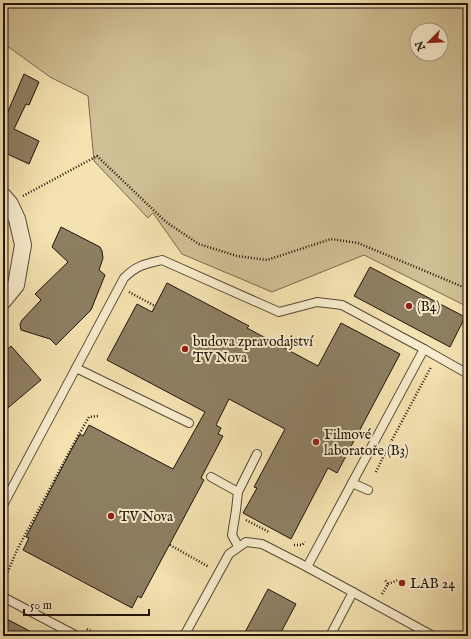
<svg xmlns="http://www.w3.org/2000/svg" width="471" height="639" viewBox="0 0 471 639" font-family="'IM FELL English',serif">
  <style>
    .green { fill: #d0bf94; stroke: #786a50; fill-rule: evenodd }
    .building { fill: #8e7f62; stroke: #1f140d }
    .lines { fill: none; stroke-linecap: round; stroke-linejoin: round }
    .lane-casing { stroke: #544836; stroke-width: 10 }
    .street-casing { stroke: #544836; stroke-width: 18 }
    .path { stroke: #1f140d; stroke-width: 2.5; stroke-dasharray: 1 2; stroke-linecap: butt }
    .lane { stroke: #f8eccc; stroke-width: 8 }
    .street { stroke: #f8eccc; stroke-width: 16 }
    .poi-dot { fill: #8f2418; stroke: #f8eccc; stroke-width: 1.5 }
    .labels { text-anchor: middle; stroke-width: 4; stroke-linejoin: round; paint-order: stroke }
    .poi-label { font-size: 14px; fill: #1f140d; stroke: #f8eccc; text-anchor: start }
  </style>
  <rect width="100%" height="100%" fill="#f4e2b0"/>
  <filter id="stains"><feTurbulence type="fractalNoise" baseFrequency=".005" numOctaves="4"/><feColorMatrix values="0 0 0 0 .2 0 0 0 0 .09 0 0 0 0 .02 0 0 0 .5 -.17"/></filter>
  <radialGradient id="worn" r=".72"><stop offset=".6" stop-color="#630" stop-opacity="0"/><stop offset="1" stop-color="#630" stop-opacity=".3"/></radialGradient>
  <path class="green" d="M3 3H468V307L364 255 272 292 182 254 153 213 148 218 94 161 88 96 50 77 3 43ZM417 30H441V54H417Z"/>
  <g class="building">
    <polygon points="24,74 39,82 29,105 26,104 14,129 39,141 29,164 3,152 3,123"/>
    <polygon points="61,227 100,247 102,251 103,258 99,270 105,275 91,310 56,345 50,339 21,330 20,324 22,320 41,300 35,294 68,262 52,247"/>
    <polygon points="370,267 465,317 450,347 354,296"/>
    <polygon points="167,283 249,326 247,328 318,366 341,323 400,354 337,473 328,468 291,539 243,513 257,488 254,487 285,429 229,399 216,425 221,428 218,434 223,436 201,478 204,480 141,598 138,596 132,608 23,550 29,538 26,537 68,456 80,434 83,436 89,425 173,469 205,412 107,360 137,304 152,312"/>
    <polygon points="11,346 41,380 3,412 3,353"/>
    <polygon points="268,589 296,604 279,636 243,636"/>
    <polygon points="3,617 39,636 3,636"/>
  </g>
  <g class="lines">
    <g class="lane-casing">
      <g id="lane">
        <polyline points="76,368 189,423"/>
        <polyline points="211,477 238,492"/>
        <polyline points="352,483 368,490"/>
        <path d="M3 505 124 278C137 265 145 264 162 260L279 312 317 302 342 305 424 349"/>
        <polyline points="238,546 232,535 236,510 238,492 257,454"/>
        <polyline points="307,567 424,349 468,374"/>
        <polyline points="3,597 77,636"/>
        <polyline points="184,636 229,554 246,542 262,544 307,567 433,636"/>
        <polyline points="330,636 353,592"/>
      </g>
    </g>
    <g class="street-casing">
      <polyline id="street" points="3,196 10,204 17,219 23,245 16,285 3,301"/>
    </g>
    <g class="path">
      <polyline points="23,196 97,156 166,222 199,244 237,256 267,260 331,239 358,243 468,289"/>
      <polyline points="129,292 155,306"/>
      <polyline points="382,451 385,453 431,367"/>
      <polyline points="376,472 385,453"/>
      <polyline points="246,520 269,532"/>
      <polyline points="170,545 209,567"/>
      <polyline points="294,545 302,545 305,542"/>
      <polyline points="3,583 17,550 80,432 81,431 89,417 98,416"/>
      <polyline points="388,584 398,580"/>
      <polyline points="382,594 388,584 385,580"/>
      <polyline points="87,629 101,636"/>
    </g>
    <use href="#lane" class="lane"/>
    <use href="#street" class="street"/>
  </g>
  <g class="poi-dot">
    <circle cx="409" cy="306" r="4"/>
    <circle cx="185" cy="349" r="4"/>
    <circle cx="316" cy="442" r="4"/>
    <circle cx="111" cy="516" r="4"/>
    <circle cx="402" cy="583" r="4"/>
  </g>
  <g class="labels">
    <g class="poi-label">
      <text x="417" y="311">(B4)</text>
      <text x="193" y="346">budova zpravodajství<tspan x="193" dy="16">TV Nova</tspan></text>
      <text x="324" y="439">Filmové<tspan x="324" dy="16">laboratoře (B3)</tspan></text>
      <text x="119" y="521">TV Nova</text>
      <text x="410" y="588">LAB 24</text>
    </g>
  </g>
  <rect width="471" height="639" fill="none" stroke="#f4e2b0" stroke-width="16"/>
  <rect x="4" y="4" width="463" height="631" fill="none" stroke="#1f140d" stroke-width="2"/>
  <rect x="8" y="8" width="455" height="623" fill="none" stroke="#1f140d"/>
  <g transform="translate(429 42) rotate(246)"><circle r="19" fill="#f8eccc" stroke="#a19680"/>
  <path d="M0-3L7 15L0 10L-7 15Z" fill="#8f2418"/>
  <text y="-6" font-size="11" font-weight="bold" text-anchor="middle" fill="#1f140d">N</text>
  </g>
  <path d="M24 609v6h125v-6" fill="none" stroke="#1f140d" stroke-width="2"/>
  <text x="30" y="609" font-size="12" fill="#1f140d" stroke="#f8eccc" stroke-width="3" paint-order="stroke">50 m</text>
  <rect width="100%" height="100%" filter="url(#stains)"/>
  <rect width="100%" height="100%" fill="url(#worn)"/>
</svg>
